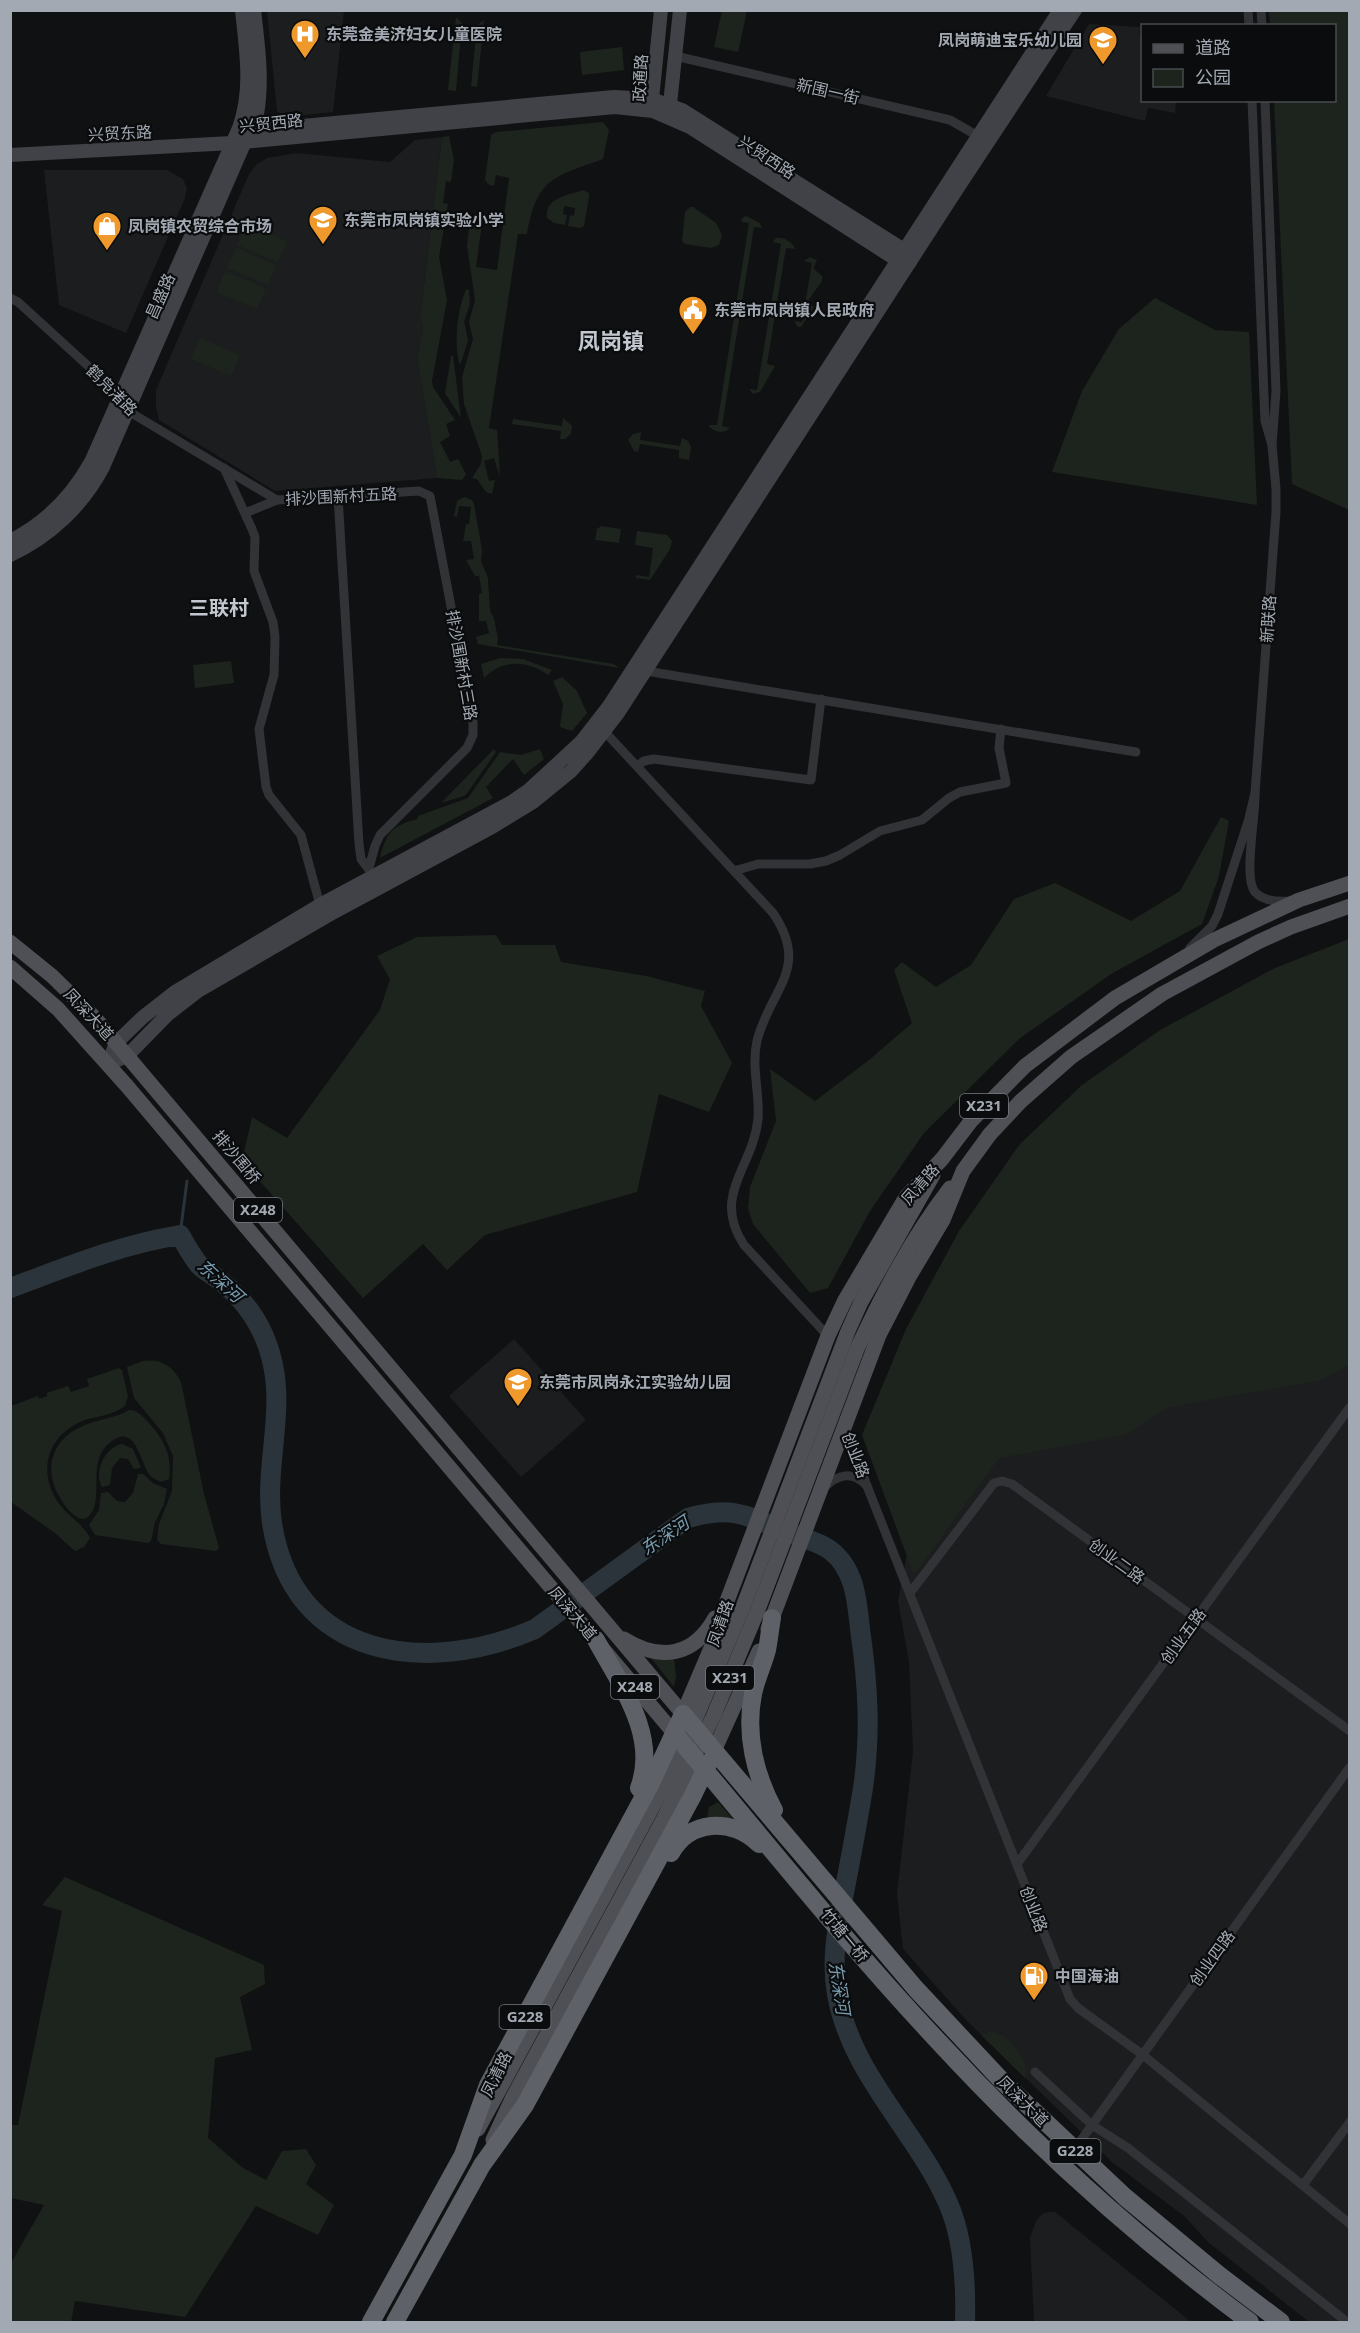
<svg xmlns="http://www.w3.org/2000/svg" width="1360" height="2333" viewBox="0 0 1360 2333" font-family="'Noto Sans','Noto Sans SC',sans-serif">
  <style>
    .built { fill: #1c1d1f }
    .green { fill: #1d241d }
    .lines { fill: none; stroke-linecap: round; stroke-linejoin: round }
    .stream { stroke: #2a343a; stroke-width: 3 }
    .river { stroke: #2a343a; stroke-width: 20 }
    .street { stroke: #323337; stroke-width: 9 }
    .secondary { stroke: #404247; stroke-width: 14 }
    .primary { stroke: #4e5056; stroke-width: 15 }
    .highway { stroke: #5e6168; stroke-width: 18 }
    .labels { text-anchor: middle; stroke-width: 4.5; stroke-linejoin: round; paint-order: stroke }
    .shield { fill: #0b0c0d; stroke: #757a81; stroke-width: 1.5 }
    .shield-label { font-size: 15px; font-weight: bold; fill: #a2a9b3 }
    .poi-label { font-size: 16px; font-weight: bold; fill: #a2a9b3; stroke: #0b0c0d; text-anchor: start }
    .street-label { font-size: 16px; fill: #a2a9b3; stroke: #0b0c0d }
    .water-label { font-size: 18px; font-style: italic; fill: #789bae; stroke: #0b0c0d }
    .quarter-label { font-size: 20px; font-weight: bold; fill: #c3c7cf; stroke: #0b0c0d }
    .district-label { font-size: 22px; font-weight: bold; fill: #c3c7cf; stroke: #0b0c0d }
  </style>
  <rect width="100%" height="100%" fill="#101112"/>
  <g class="built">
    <polygon points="267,11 344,11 333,112 286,117 277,111"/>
    <polygon points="1089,24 1140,27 1139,35 1142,36 1142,100 1176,101 1175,113 1148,108 1145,121 1046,96"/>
    <polygon points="442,137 420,317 423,328 417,357 437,478 275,491 159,420 156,406 156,390 249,174 257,164 267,158 297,153 390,162 415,140"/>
    <polygon points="44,170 167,170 183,179 187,188 185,198 126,333 59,305"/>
    <polygon points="1349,1124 1349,2322 1309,2322 1208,2242 1183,2215 1113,2163 966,2020 903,1949 897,1894 913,1751 909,1662 898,1601 923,1470"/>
    <polygon points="514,1339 586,1420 521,1477 449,1396"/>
    <polygon points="1049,2212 1055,2212 1191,2322 1034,2322 1030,2238 1036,2221 1042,2214"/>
  </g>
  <g class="green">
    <polygon points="722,11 747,11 738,52 714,47"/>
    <polygon points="1269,11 1349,11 1349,510 1292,484 1274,101 1334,100 1334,26 1270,25"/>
    <polygon points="456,17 462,23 456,91 448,90"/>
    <polygon points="484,20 477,87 471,86 477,25"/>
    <polygon points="622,47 624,70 582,75 580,52"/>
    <path d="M603 122 609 130 603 159C553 177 537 178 527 234H518L489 428 497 430 500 477 494 458 484 461 489 481 495 480 492 494 486 492 477 479 472 478 481 464 482 456 464 404 462 377 473 339 469 322 475 300 467 246 470 221 482 223 476 267 497 270 509 178 496 175 494 186 489 185 485 180 491 135 496 132Z"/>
    <polygon points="449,136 454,160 451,182 446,181 443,203 448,204 439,257 447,300 432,381 433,387 455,420 446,424 450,436 440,442 450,462 458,459 466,474 462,480 437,478 417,357 423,328 420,317 442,137"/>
    <path d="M583 190 589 193V197L584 226 580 228 568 226 570 215 574 216 575 208 564 206 563 214 567 215 565 225 554 223 547 218C544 198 568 195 583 190Z"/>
    <polygon points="690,207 693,207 716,223 722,235 719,245 711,248 685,244 682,241 685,212"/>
    <path d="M746 216 760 223 762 228 754 227 722 426 730 428C723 435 713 432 708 425H717L749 223 741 222 742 218Z"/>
    <polygon points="246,224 287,241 278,262 237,245"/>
    <path d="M776 238C783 237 793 242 795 249L786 248 767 364 775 366 760 392 753 394 749 389 757 390 781 244 773 242Z"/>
    <polygon points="236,247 276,265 268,285 227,268"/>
    <polygon points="810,257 817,260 813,268 822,276 822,281 807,302 814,307 801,327 798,327 794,321 802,322 812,263 804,261"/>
    <polygon points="225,271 266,288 257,309 217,292"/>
    <path d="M466 289 469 290 470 304 464 321 468 340 461 363H459C454 339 457 312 466 289Z"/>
    <polygon points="1155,298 1215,330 1249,332 1257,505 1052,472 1082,391 1119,329"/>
    <polygon points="200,338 240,355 231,376 191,359"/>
    <polygon points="451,356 453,356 461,418 445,393"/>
    <polygon points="563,418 572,426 571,434 565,439 560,439 561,431 512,424 513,419 562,426"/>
    <polygon points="641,432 640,440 680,446 682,438 688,441 691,447 689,460 679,458 679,450 640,444 638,452 634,451 628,440 633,434"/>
    <polygon points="464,497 472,500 474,504 482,550 481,561 488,578 490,611 494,618 498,639 497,645 614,664 619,668 478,644 476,637 489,633 486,621 479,621 479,594 482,593 479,576 475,576 466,560 474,559 471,541 463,541 466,524 469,524 471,507 459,506 457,517 454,516 457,501"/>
    <polygon points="601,526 621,529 619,543 595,540 597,529"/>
    <polygon points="637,531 667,535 672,541 670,549 650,580 636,578 636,575 649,577 653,548 635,545"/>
    <path d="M500 658 523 659 552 670 548 675C528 660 502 659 484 678L481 664Z"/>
    <polygon points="231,661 234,683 195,688 193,665"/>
    <polygon points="562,677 577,691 587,713 572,731 560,727 563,704 553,681"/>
    <polygon points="494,749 496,752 468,792 464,796 441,803"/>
    <path d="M540 749 544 759 524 775 513 759 486 787 493 798 380 858C386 832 393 825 418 819V816L468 798 500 752 521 755Z"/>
    <polygon points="1221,817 1229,821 1219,876 1202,924 1111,974 1019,1039 924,1133 870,1211 828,1288 810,1293 753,1224 748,1208 750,1187 776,1121 770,1069 815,1101 869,1060 912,1023 894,970 902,962 936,987 971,965 1014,899 1055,883 1131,921 1180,891"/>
    <polygon points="496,935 502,945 555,945 561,962 646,976 705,991 701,1006 732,1063 709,1112 659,1094 637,1192 485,1235 447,1270 423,1244 363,1298 242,1161 252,1117 287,1138 380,1010 390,979 377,956 417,937"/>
    <polygon points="1349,939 1349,1365 1321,1380 1169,1407 1125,1435 999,1458 914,1575 862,1435 906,1329 959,1231 1020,1144 1082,1085 1160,1030 1275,968"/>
    <path d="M143 1361C161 1358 173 1366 181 1382L204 1494 219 1548 216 1551 161 1544 157 1540 159 1524 172 1491 173 1456 163 1433 134 1398 127 1367Z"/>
    <path d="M119 1368 122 1370 128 1396 125 1406C113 1415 99 1416 85 1420 50 1433 37 1467 56 1499 65 1515 82 1522 90 1538L84 1547 75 1551 55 1533 11 1502V1406L38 1396 39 1399 47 1396V1393L68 1386 71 1392 89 1386 87 1379Z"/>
    <path d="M129 1410C138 1410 142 1416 148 1422 163 1438 173 1456 169 1479L161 1482C156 1480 152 1478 149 1474 139 1459 135 1419 107 1445 86 1465 107 1507 85 1519 73 1519 64 1505 59 1496 42 1466 54 1437 85 1425 100 1419 115 1418 129 1410Z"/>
    <path d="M122 1444 133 1449 141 1468 134 1469 128 1459 120 1458 112 1468 110 1485 102 1487C93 1472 105 1447 122 1444Z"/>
    <polygon points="138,1474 143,1474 153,1483 167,1489 164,1504 155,1522 151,1541 148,1543 95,1535 89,1525 99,1510 101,1493 108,1492 117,1501 125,1502 133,1493"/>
    <polygon points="674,1657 676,1676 674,1687 651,1658"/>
    <polygon points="718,1802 735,1822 707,1821 709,1807"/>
    <polygon points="65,1877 264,1965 265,1984 240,1997 252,2050 215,2058 208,2138 243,2168 266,2180 282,2151 306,2149 316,2165 306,2184 334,2205 318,2235 256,2206 185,2317 75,2301 71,2322 11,2322 11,2263 44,2205 11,2198 11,2125 18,2125 62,1911 42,1905"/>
    <path d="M991 2031C1008 2033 1031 2062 1025 2078L981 2035Z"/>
  </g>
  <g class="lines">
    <polyline class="stream" points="180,1235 187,1181"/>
    <path class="river" d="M10 1288C67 1267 119 1245 180 1235 186 1245 192 1257 200 1266 206 1272 215 1276 222 1282 248 1303 266 1331 273 1365 284 1416 264 1470 272 1523 293 1660 427 1676 535 1629L688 1518C735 1505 747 1516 789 1533 802 1538 819 1542 830 1550 855 1569 857 1600 860 1629 868 1684 871 1733 863 1788 857 1825 850 1862 843 1898 837 1931 831 1961 837 1994 851 2075 916 2130 948 2203 964 2239 966 2284 965 2322"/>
    <g class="street">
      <polyline points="1248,10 1249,26"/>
      <polyline points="1261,10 1262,26"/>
      <polyline points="675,56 950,120 978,136"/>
      <polyline points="1252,100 1265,421 1272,445 1276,391 1265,100"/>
      <polyline points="10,298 18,302 121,396 128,411 277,500 419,491 430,496 473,722 473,735 467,748 380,835 375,846 369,868"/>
      <polyline points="224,468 252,529 255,537 254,571 273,622 275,637 274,675 259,729 266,787 269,795 301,835 320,905"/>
      <polyline points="338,496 359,844 361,859 370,871"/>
      <polyline points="245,513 277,500"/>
      <polyline points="646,671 1136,752"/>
      <path d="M605 732 773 913C811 969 770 989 757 1041 751 1067 760 1093 758 1119 753 1168 711 1195 744 1245L828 1336"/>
      <polyline points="637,766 644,761 654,759 811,780 821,699"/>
      <polyline points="1255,793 1276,512 1276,489 1272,445"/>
      <polyline points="734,871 758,864 810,864 826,861 840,855 880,831 922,820 949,798 960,792 1006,783 999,748 1001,729"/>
      <path d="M1190 948 1212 926 1218 914 1248 822 1255 793C1256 815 1243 878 1255 892 1264 902 1279 902 1291 901"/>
      <polyline points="867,1486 1070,1999 1078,2008 1143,2055 1350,2224"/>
      <path d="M823 1489C837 1474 853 1470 867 1486L845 1427"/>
      <polyline points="910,1593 994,1483 1002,1481 1012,1484 1350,1731"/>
      <polyline points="1017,1864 1350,1407"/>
      <polyline points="1035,2072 1092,2125 1128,2148 1347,2322"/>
      <polyline points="1074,2150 1350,1767"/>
      <polyline points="1303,2185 1350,2122"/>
    </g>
    <g class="secondary">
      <polyline points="661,10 652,99 653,111 670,104 680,10"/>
      <polyline points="1060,10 609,706 581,742 529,790 510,803 320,905 175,992 143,1017 116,1043 108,1064 127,1056 167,1015 198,991 334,912 492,827 533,802 571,771 588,752 618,713 957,189 1075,10"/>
      <polygon points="614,97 652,99 682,110 904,250 910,262 897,260 690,127 653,111 615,107 232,143 250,131 270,129"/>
      <polyline points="10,155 232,143"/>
      <path d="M10 541C46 523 72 496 91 462L239 128C253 89 246 50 242 10"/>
      <path d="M10 555C50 537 83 505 103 467L257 114C263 80 258 45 254 10"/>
    </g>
    <g class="primary">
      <polyline points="10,942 52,976 95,1018 683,1714 714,1641 727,1601 828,1336 845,1300 906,1197 942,1159 971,1121 1025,1066 1115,998 1214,940 1299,900 1350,883"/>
      <polyline points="10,967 58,1009 127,1086 674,1733"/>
      <polyline points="768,1629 879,1335 909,1277 943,1220 963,1171 990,1134 1021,1101 1071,1057 1162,994 1258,942 1291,927 1350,906"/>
      <path d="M624 1639C661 1662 694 1656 715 1618"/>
      <polyline points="714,1751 759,1651"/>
      <polyline points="478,2129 677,1762 743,1607 848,1331 861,1302 933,1175"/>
      <path d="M493 2140 513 2097 664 1818 713 1717 757 1612 857 1349C883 1293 912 1237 950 1188"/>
    </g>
    <g class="highway">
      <path d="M772 1618C770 1629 769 1640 767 1650 763 1665 756 1679 753 1694 745 1734 755 1775 774 1810"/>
      <path d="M596 1640C620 1684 659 1736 639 1788"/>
      <path d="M674 1733C761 1836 845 1942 937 2040 1032 2143 1137 2238 1250 2322"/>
      <path d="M671 1853C689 1820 732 1817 759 1844"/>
      <polyline points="371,2322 463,2155 488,2085 650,1785 683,1714 916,1989 1002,2081 1125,2197 1219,2275 1281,2322"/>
      <polyline points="395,2322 482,2165 525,2105 692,1797 709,1762"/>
    </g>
  </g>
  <defs>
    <g id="hospital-pin" transform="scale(1.5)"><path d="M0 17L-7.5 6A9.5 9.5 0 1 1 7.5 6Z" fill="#ef982c" stroke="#0b0c0d"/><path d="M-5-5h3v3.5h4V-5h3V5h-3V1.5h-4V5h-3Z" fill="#fff"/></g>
    <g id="school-pin" transform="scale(1.5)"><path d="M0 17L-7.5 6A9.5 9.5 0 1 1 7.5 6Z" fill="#ef982c" stroke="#0b0c0d"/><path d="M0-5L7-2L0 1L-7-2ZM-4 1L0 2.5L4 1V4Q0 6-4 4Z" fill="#fff"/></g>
    <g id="shop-pin" transform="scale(1.5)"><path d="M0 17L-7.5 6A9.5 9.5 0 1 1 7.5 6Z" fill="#ef982c" stroke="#0b0c0d"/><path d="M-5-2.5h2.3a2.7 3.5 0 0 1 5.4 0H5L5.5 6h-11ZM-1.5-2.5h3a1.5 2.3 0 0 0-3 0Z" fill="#fff"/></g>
    <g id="civic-pin" transform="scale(1.5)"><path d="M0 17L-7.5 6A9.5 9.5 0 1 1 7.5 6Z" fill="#ef982c" stroke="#0b0c0d"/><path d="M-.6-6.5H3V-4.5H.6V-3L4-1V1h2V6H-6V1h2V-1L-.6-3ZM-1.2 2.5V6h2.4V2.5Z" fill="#fff"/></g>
    <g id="fuel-pin" transform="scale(1.5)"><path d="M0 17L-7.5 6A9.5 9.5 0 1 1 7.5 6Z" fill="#ef982c" stroke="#0b0c0d"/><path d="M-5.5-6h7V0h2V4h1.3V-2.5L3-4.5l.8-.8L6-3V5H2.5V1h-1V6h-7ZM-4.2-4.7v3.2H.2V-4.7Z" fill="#fff"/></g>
  </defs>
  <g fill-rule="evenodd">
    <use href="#hospital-pin" x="305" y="34"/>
    <use href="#school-pin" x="1103" y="40"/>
    <use href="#school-pin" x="323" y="220"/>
    <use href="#shop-pin" x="107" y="226"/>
    <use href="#civic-pin" x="693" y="310"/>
    <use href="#school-pin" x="518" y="1382"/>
    <use href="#fuel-pin" x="1034" y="1976"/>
  </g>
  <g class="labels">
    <g class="shield">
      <rect x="960" y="1094" width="48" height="24" rx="4.5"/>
      <rect x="234" y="1198" width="48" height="24" rx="4.5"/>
      <rect x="706" y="1666" width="48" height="24" rx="4.5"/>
      <rect x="611" y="1675" width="48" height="24" rx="4.5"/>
      <rect x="499.5" y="2005" width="51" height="24" rx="4.5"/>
      <rect x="1049.5" y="2139" width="51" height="24" rx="4.5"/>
    </g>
    <g class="shield-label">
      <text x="984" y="1111">X231</text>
      <text x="258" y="1215">X248</text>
      <text x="730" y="1683">X231</text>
      <text x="635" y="1692">X248</text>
      <text x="525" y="2022">G228</text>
      <text x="1075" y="2156">G228</text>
    </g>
    <g class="poi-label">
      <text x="326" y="40">东莞金美济妇女儿童医院</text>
      <text x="1082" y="46" text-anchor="end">凤岗萌迪宝乐幼儿园</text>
      <text x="344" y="226">东莞市凤岗镇实验小学</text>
      <text x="128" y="232">凤岗镇农贸综合市场</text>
      <text x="714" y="316">东莞市凤岗镇人民政府</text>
      <text x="539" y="1388">东莞市凤岗永江实验幼儿园</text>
      <text x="1055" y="1982">中国海油</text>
    </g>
    <g class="street-label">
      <text transform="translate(640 78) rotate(-87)" y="6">政通路</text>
      <text transform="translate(828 91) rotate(13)" y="6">新围一街</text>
      <text transform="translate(271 123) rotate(-6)" y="6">兴贸西路</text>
      <text transform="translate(120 133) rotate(-3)" y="6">兴贸东路</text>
      <text transform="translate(767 157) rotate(33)" y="6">兴贸西路</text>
      <text transform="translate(160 296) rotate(-66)" y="6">昌盛路</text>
      <text transform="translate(112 390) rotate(45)" y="6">鹤凫渚路</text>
      <text transform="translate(341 496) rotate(-3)" y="6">排沙围新村五路</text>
      <text transform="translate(1268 619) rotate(-86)" y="6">新联路</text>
      <text transform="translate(462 665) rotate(80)" y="6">排沙围新村三路</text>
      <text transform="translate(89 1014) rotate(47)" y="6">凤深大道</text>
      <text transform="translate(237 1157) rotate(50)" y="6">排沙围桥</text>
      <text transform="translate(920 1184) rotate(-49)" y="6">凤清路</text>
      <text transform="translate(856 1455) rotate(69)" y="6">创业路</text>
      <text transform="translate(1117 1561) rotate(36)" y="6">创业二路</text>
      <text transform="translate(573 1613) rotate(50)" y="6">凤深大道</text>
      <text transform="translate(720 1623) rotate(-71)" y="6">凤清路</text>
      <text transform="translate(1183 1636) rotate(-54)" y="6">创业五路</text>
      <text transform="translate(1034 1909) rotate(69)" y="6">创业路</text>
      <text transform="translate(845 1935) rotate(50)" y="6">竹塘一桥</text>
      <text transform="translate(1212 1958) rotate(-54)" y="6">创业四路</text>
      <text transform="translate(496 2074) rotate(-64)" y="6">凤清路</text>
      <text transform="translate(1023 2101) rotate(45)" y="6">凤深大道</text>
    </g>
    <g class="water-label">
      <text transform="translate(220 1281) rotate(42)" y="6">东深河</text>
      <text transform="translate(665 1536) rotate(-34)" y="6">东深河</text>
      <text transform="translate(839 1988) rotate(81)" y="6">东深河</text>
    </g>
    <g class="quarter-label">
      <text x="219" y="615">三联村</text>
    </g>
    <g class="district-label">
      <text x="611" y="349">凤岗镇</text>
    </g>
  </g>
  <rect width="1360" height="2333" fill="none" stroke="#a2a9b3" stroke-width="24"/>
  <rect x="1141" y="24" width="195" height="78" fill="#0b0c0d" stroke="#474b4f" stroke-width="1.5"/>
  <rect x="1153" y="44" width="30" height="9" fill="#4e5056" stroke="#474b4f" stroke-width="1.5"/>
  <text x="1195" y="54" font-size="18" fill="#a2a9b3">道路</text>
  <rect x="1153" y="69" width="30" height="18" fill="#1d241d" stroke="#474b4f" stroke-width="1.5"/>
  <text x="1195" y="84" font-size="18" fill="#a2a9b3">公园</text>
</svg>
